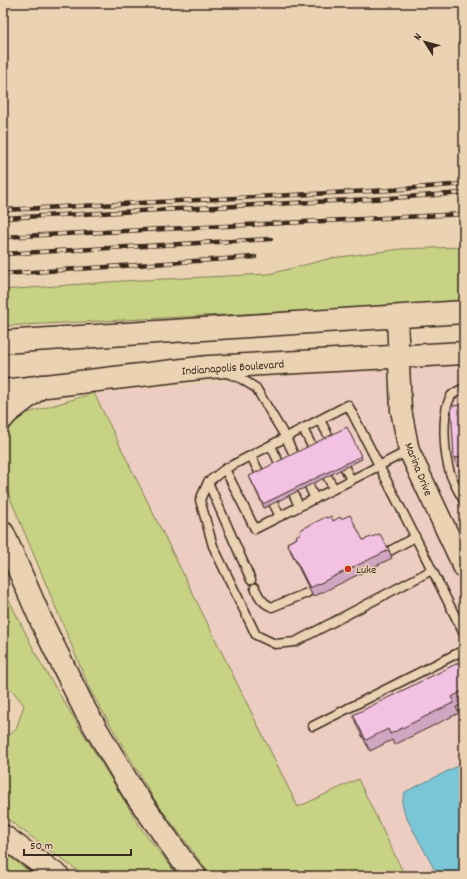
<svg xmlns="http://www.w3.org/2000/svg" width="467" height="879" viewBox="0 0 467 879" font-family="Dekko,sans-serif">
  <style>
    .built { fill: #edcdc1 }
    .green { fill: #c7d285; stroke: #817e52 }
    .water { fill: #78c6d6; stroke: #60888c }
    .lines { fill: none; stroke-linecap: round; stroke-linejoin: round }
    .service-casing { stroke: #3b2a1e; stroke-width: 11 }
    .tertiary-casing { stroke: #3b2a1e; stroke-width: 23 }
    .primary-casing { stroke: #3b2a1e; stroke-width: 25 }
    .motorway-casing { stroke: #3b2a1e; stroke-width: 25 }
    .service { stroke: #ebd2b3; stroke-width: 8 }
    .tertiary { stroke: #ebd2b3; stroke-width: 20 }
    .primary { stroke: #ebd2b3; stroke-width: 22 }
    .motorway { stroke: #ebd2b3; stroke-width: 22 }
    .rail-casing { stroke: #3b2a1e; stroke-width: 4.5 }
    .rail { stroke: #ebd2b3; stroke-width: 3; stroke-dasharray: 9; stroke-linecap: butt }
    .wall { fill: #d1a6c2; stroke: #3b2a1e }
    .building { fill: #f3c1e1; stroke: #3b2a1e }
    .poi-dot { fill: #c8321e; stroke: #ebd2b3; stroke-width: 1.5 }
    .labels { text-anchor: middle; stroke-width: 3; stroke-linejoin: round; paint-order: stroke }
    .street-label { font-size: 12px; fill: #3b2a1e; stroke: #ebd2b3 }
    .poi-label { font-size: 12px; fill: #3b2a1e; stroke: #ebd2b3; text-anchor: start }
  </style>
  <rect width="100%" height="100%" fill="#ebd2b3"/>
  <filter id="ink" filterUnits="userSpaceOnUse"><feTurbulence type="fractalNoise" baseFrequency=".025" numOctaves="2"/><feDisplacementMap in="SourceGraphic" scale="8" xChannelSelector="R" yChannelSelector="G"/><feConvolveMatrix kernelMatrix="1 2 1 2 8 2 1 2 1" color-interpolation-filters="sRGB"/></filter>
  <g filter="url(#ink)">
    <polygon class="built" points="464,361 464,876 405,876 358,779 298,807 94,393"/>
    <g class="green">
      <polygon points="464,247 464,303 3,326 3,290 122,281 269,274 332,258 401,249"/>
      <polygon points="94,393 298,807 358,779 405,876 211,876 154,799 91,692 3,481 3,429 21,415"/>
      <polygon points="3,588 40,662 77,723 141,828 178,876 85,876 3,816 3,742 16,729 24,705 11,689 3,683"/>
      <polygon points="3,852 36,876 3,876"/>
    </g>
    <polygon class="water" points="464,763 464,876 438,876 405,815 402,803 405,792"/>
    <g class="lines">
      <g class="service-casing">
        <g id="service">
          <polyline points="227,373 240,378 256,388 286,438 295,457"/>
          <path d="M464 388C460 390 454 392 451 396 441 413 444 454 450 473 453 482 459 492 464 501"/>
          <polyline points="320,420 330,439"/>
          <polyline points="303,429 313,448"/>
          <polyline points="271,446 280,465"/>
          <polyline points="251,456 260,474"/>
          <polyline points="345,468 351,480"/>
          <polyline points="225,469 255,529 408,451"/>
          <polyline points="327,476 334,489"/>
          <polyline points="208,482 251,580"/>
          <polyline points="309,486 315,499"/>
          <polyline points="293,493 299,506"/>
          <polyline points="273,503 280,516"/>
          <polyline points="386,553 415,537"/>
          <path d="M432 570 295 642 275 644 256 635 213 546 200 500 208 482 225 469 348 405C387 481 426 557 464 634"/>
          <path d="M255 588C259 597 262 603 272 607L307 593"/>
          <polyline points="313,726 464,650"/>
        </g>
      </g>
      <g class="tertiary-casing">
        <polyline id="tertiary" points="397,316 401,410 409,451 464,568"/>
      </g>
      <g class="primary-casing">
        <g id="primary">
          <polyline points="3,342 464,312"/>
          <polyline points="3,391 209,367 464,353"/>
        </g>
      </g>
      <g class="motorway-casing">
        <g id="motorway">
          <polyline points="3,418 7,413 42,386"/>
          <polyline points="3,533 44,627 85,710 133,791 182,860 195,876"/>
          <polyline points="3,836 58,876"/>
        </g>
      </g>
      <use href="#service" class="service"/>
      <use href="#tertiary" class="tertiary"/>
      <use href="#primary" class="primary"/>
      <use href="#motorway" class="motorway"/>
      <g class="rail-casing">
        <g id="rail">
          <polyline points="3,210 390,190 464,184"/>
          <polyline points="3,218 391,198 464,193"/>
          <polyline points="3,237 464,214"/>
          <polyline points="3,254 271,239"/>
          <polyline points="3,274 255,257"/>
        </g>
      </g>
      <use href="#rail" class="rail"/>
    </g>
    <g class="wall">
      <polygon points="464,405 464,466 457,466 454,458"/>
      <polygon points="361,456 362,459 264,508 249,476"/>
      <polygon points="327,518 333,521 341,519 363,540 389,550 392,558 313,597 291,552 287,543 297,538 301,533 300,530"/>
      <polygon points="464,669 464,704 456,707 459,713 394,745 392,740 370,751 357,726 353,715"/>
    </g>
    <g class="building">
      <polygon points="464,405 464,457 454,458 451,406"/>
      <polygon points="347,427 361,456 263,504 249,476"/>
      <polygon points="350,515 363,540 380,534 389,550 310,588 287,543 297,538 296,536 301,533 300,530 326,517 327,518 331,516 333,521 340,517 341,519"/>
      <polygon points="460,662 464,669 464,690 452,697 455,702 390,734 388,729 366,740 353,715"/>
    </g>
  </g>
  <circle class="poi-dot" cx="348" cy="569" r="4"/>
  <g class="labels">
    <g class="street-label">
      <text transform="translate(233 367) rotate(-4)" y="4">Indianapolis Boulevard</text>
      <text transform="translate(419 469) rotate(68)" y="4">Marina Drive</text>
    </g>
    <g class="poi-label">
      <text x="356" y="573">Luke</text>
    </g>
  </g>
  <rect width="467" height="879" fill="none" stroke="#ebd2b3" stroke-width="16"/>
  <rect x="8" y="8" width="451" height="863" fill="none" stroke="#3b2a1e" stroke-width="1.5" filter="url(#ink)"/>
  <g transform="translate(425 42) rotate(306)" stroke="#ebd2b3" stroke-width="3" paint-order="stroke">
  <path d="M0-3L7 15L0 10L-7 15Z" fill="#3b2a1e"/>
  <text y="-6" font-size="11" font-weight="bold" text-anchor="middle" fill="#3b2a1e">N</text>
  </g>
  <path d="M24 849v6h107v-6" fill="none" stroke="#3b2a1e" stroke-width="2"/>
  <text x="30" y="849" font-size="12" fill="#3b2a1e" stroke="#ebd2b3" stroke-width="3" paint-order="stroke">50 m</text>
</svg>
